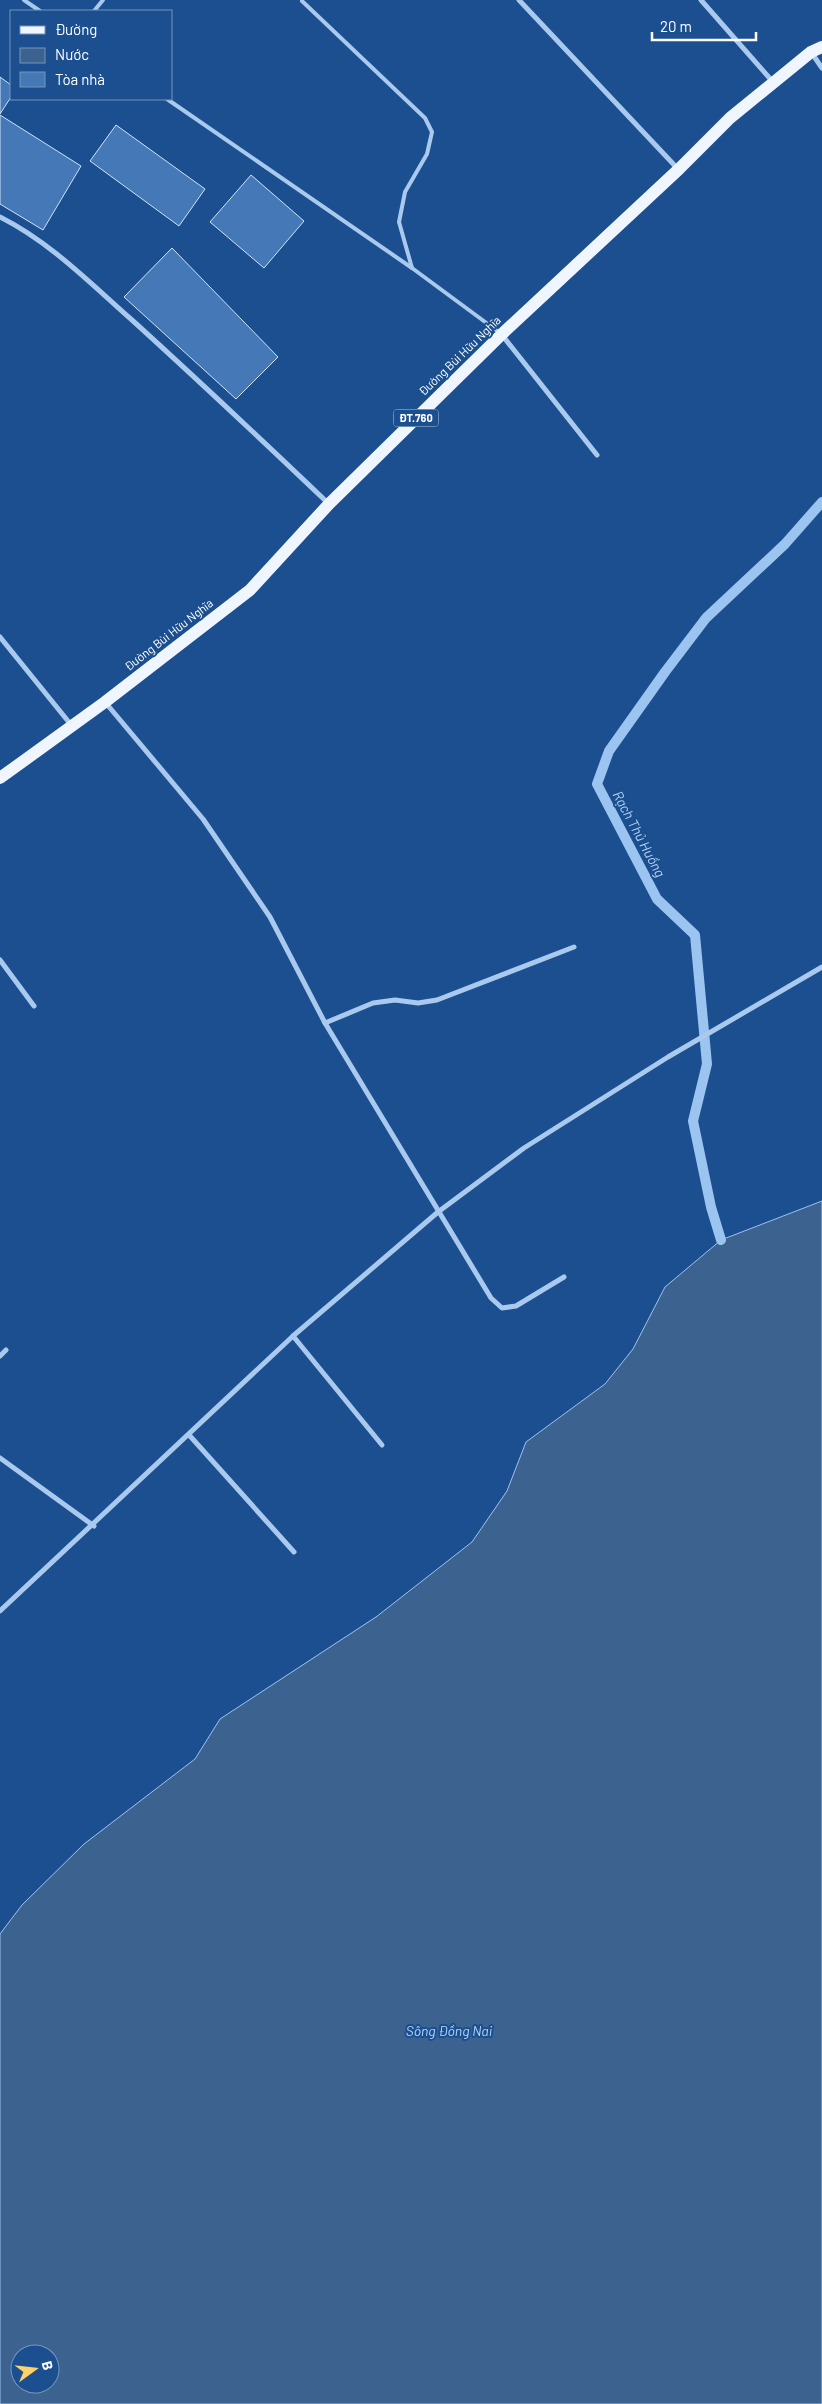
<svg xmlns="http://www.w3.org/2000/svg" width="822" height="2404" viewBox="0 0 822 2404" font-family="Barlow,sans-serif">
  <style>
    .water { fill: #3c6290; stroke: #9cc4f0; fill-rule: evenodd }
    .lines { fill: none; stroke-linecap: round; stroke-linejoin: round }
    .stream { stroke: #9cc4f0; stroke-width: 10 }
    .building { fill: #4478b7; stroke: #cfe3fa }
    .service { stroke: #a9c9ee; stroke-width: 4 }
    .minor { stroke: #a9c9ee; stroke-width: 5 }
    .primary { stroke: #f0f6ff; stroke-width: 12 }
    .labels { text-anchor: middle; stroke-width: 4; stroke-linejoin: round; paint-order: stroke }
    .shield { fill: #1b4f8f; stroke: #bbcadd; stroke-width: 1 }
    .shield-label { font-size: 11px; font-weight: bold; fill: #fff }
    .street-label { font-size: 12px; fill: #fff; stroke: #1b4f8f }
    .water-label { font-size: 14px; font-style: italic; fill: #b5d3f5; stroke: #1b4f8f }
  </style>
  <rect width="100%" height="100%" fill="#1b4f8f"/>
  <path class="water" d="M822 1201V2404H0V1934L22 1905 84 1844 195 1759 220 1719 376 1617 472 1542 507 1491 526 1442 605 1384 633 1349 665 1287 721 1240ZM20 2354H50V2384H20Z"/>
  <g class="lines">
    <polyline class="stream" points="721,1240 711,1207 693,1121 707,1064 695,935 657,899 597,784 609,751 665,672 706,618 785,544 822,502"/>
  </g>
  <g class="building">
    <polygon points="0,77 11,85 11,97 0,114"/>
    <polygon points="0,115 81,166 43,230 0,204"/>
    <polygon points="116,125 205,189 179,226 90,161"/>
    <polygon points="251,175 304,221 264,268 210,222"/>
    <polygon points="172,248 278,357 236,399 124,297"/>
  </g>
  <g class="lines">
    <g class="service">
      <polyline points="24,0 40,11"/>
      <polyline points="302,1 425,118 432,132 427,154 405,192 399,222 412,268 500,333"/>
      <polyline points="94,11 103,0"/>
      <polyline points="167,99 412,268"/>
    </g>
    <g class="minor">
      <polyline points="519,0 678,169"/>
      <polyline points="701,0 773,82"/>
      <polyline points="811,52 822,68"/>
      <path d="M0 217C50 242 90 283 132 320 198 380 264 442 329 504"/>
      <polyline points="502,335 597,455"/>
      <polyline points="0,637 72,726"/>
      <polyline points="105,702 203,819 270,917 325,1023 491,1298 502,1308 516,1306 564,1277"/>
      <polyline points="0,960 34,1006"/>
      <polyline points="325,1023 373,1003 395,1000 418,1003 437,1000 574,947"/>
      <polyline points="293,1336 382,1445"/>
      <polyline points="0,1356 6,1350"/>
      <polyline points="190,1436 294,1552"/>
      <polyline points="0,1458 94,1526"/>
      <polyline points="0,1611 293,1336 438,1212 524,1148 668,1057 822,967"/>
    </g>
    <polyline class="primary" points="0,778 105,702 250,590 329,504 502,334 679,169 730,118 811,52 822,47"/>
  </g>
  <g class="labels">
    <rect class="shield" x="393.5" y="409.5" width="45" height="17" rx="4"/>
    <g class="shield-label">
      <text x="416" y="422">ĐT.760</text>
    </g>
    <g class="street-label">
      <text transform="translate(460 356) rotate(-44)" y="4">Đường Bùi Hữu Nghĩa</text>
      <text transform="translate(169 635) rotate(-38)" y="4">Đường Bùi Hữu Nghĩa</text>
    </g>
    <g class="water-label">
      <text transform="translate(639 834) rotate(62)" y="5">Rạch Thủ Huồng</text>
      <text x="449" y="2036">Sông Đồng Nai</text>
    </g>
  </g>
  <rect x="10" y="10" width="162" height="90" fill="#1b4f8f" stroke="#7695bc"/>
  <rect x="20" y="26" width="25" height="8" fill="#f0f6ff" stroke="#7695bc"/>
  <text x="55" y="35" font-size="15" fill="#ffffff">Đường</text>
  <rect x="20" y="48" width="25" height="15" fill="#3c6290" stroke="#7695bc"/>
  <text x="55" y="60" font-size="15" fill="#ffffff">Nước</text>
  <rect x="20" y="72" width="25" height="15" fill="#4478b7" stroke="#7695bc"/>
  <text x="55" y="85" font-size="15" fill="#ffffff">Tòa nhà</text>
  <g transform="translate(35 2369) rotate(75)"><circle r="24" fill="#1b4f8f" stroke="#7695bc"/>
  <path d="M0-4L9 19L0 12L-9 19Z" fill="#ffd166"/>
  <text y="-8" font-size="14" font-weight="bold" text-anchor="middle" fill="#ffffff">B</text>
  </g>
  <path d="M652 32v8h104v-8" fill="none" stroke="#ffffff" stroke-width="2.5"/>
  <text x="660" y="32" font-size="15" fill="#ffffff" stroke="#1b4f8f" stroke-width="4" paint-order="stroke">20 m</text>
</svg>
